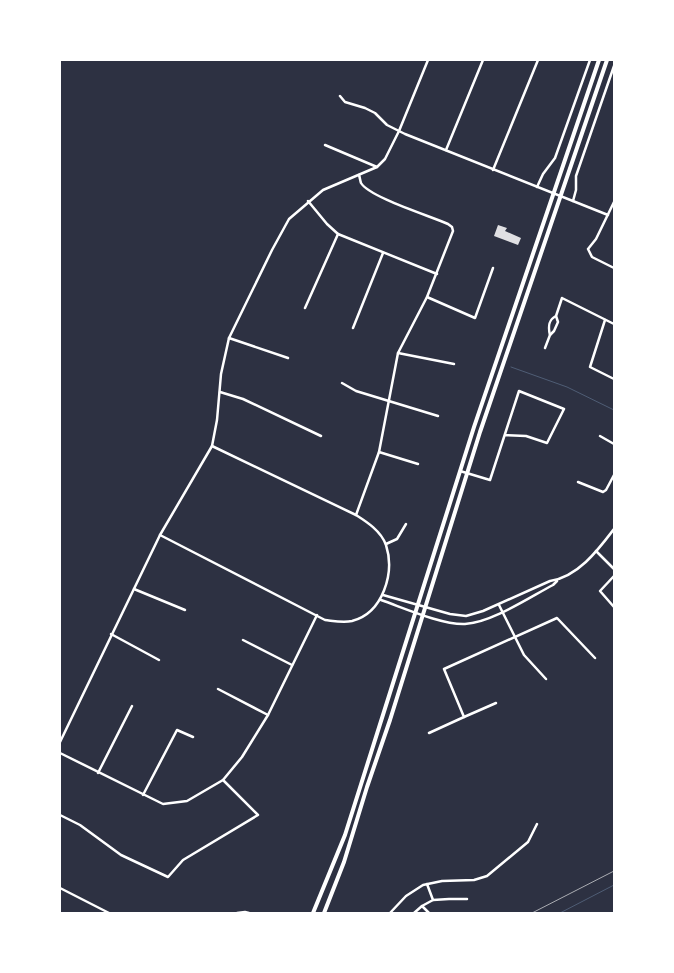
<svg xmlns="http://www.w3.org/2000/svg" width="674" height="973" viewBox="0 0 674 973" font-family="'Fira Sans',sans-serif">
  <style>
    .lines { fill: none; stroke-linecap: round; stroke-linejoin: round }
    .stream { stroke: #4f5d75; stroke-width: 1 }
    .building { fill: #e0e0e3 }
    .minor { stroke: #fff; stroke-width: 2.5 }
    .primary { stroke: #fff; stroke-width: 4 }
    .rail { stroke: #abadb3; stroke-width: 1 }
  </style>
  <rect width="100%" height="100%" fill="#2d3142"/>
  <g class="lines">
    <g class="stream">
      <polyline points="511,367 567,387 614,410"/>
      <polyline points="560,913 614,885"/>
    </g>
  </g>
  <polygon class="building" points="498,225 507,228 505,231 521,238 518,245 494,236"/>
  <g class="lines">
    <g class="minor">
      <polyline points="340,96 345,102 365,108 375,113 387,125 405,134 608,215"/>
      <polyline points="325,145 377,167"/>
      <polyline points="446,150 483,60"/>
      <polyline points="493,170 538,60"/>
      <polyline points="537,187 543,174 555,158 590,60"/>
      <polyline points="308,201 327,224 338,234 437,274"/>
      <polyline points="573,201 576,190 576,176 614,66"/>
      <polyline points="614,202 596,239 588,249 592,257 614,268"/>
      <polyline points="427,297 475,318 493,268"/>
      <polyline points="305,308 338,234"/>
      <polyline points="605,320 590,367 614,379"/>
      <polyline points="353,328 383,253"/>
      <path d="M550 335C548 327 548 320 556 316"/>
      <polyline points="229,338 288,358"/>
      <polyline points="545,348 550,335 554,331 558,322 556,316 562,298 614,324"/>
      <polyline points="398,353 454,364"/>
      <polyline points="342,383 356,391 438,416"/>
      <polyline points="220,392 243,399 321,436"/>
      <polyline points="600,436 614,444"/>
      <polyline points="379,452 418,464"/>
      <polyline points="460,471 490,480 519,391 564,409 547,443 526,436 505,435"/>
      <polyline points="578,482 603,492 606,490 614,475"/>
      <path d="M356 515 379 452 398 353 427 297 453 231 452 227 448 224C430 216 369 197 361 183 360 180 360 178 359 175"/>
      <path d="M160 535 325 620C334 621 343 623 352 621 383 613 395 573 386 545 381 531 367 522 356 515L212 446"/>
      <polyline points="386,544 397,539 406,524"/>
      <polyline points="596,551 614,569"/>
      <polyline points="614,576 600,591 614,607"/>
      <polyline points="134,589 185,610"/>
      <path d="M383 595 450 614 466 616 483 611 550 581C578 577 598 550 614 529"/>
      <path d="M381 600C404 608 442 625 465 624 491 623 530 597 553 585L557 581"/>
      <polyline points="499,605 524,655 546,679"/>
      <polyline points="111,634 159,660"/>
      <polyline points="243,640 292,665"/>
      <polyline points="218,689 268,715"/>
      <polyline points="464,717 496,703"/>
      <polyline points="429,733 464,717 444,669 557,618 595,658"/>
      <polyline points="60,742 160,535 212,446 217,420 221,374 229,338 272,250 289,219 323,190 377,167 385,159 399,131 428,60"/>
      <polyline points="60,753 163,804 187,801 223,780 242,757 268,715 317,615"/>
      <polyline points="98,773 132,706"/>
      <polyline points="143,795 177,730 193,737"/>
      <polyline points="60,815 80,825 121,855 168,877 183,860 258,815 223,780"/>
      <polyline points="60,888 109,913"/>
      <polyline points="433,900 449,899 467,899"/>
      <polyline points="422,906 429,913"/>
      <polyline points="237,913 245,912 249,913"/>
      <polyline points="390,913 406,896 423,885 442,881 474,880 487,876 528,842 537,824"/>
      <polyline points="414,913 422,906 433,900 427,884"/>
    </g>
    <g class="primary">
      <polyline points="313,913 345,835 474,427 599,60"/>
      <polyline points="324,913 344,862 367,787 390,720 480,432 607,60"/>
    </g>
    <polyline class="rail" points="532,913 614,871"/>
  </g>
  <rect width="674" height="973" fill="none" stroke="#ffffff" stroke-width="122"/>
</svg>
